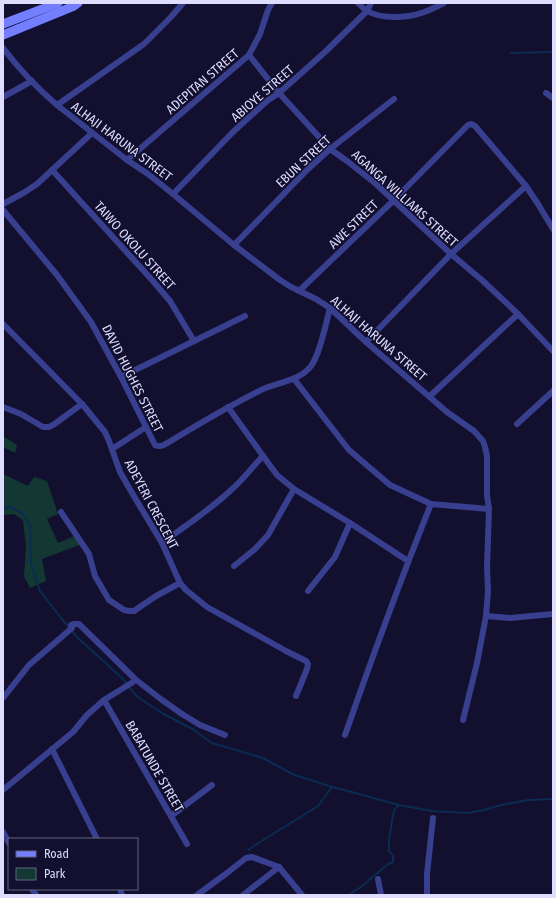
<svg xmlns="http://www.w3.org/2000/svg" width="556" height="898" viewBox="0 0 556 898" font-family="'Fira Sans Condensed',sans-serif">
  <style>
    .green { fill: #133833 }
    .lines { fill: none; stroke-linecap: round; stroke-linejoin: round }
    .stream { stroke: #0a2c53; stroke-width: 2 }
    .minor { stroke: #393f8f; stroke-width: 6 }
    .secondary { stroke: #747fff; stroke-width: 9 }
    .labels { text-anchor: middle; stroke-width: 3; stroke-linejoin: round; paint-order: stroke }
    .street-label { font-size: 13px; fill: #deddff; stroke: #12102e }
  </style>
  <rect width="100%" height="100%" fill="#12102e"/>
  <g class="green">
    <polygon points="3,436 17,445 15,453 3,447"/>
    <polygon points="3,474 28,486 34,477 47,481 58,514 47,519 58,543 77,535 82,544 42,559 46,581 30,588 24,576 26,547 23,520 14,514 3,515"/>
  </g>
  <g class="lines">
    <g class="stream">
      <polyline points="511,53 553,52"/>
      <polyline points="3,508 9,507 22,513 30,525 31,564 40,591 61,618 77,637 123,679 133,692 139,698 162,713 194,730 212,743 263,758 292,774 332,787 348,791 399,805 432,811 468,813 484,810 501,805 528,800 553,799"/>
      <polyline points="248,850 260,842 318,806 332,787"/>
      <polyline points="348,895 361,887 388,864 393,862 393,856 389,851 389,840 393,815 395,809 399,805"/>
    </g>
    <g class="minor">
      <path d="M358 3C361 6 364 9 367 11 383 20 410 18 427 11 432 9 438 6 444 3"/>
      <path d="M3 48C19 69 37 88 57 105L127 160 148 174 173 194 234 245 280 280 291 287 316 299 330 308 366 342 447 412 474 431 483 441 485 447 487 456V495L489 509 487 567 488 591 486 616 477 663 463 720"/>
      <polyline points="249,55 279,93 330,149 347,161 376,184 451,254 483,281 518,314 553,351"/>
      <polyline points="546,93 553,98"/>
      <polyline points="3,97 32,81"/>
      <polyline points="57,105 144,44 171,17 183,3"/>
      <polyline points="127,160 249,55 260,34 268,10 272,3"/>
      <polyline points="52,170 152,280 170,301 194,341"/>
      <polyline points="173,194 233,132 267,101 279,93 325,52 367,11 371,3"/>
      <polyline points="3,204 25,192 37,184 92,133"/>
      <path d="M3 210 57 275 91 322 121 377 155 445C159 447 161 446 164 445 195 426 227 407 259 391 276 382 299 382 311 366 320 354 326 323 330 308"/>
      <polyline points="234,245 308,169 330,149 394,99"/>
      <polyline points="299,291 393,201 468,125 471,124 475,126 526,186 538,204 553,229"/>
      <polyline points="3,324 82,404 105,432 109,441 120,472 132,493 162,543 180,583 186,590 207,607 286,651 306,661 308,664 307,669 296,696"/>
      <polyline points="366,342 451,254 526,186"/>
      <polyline points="121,377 245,316"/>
      <polyline points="294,379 349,450 390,485 431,504 489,509"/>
      <polyline points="430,396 518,314"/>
      <polyline points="3,407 21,414 43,427 49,427 53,425 82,404"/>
      <polyline points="517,424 553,391"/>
      <polyline points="112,449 146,427"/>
      <polyline points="263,456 277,475 294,489 350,523 408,561"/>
      <polyline points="61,512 89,554 95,576 109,600 124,610 129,611 134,611 156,596 180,583"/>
      <path d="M162 543C185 526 210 510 231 490 243 480 252 467 263 456L228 407"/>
      <polyline points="234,566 255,549 268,535 294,489"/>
      <polyline points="308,591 335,557 350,523"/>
      <polyline points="486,616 510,618 553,614"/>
      <polyline points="3,698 29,665 72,628 71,625 74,624 79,624 135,679 162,700 182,714 200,725 225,735"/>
      <polyline points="104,700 187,844"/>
      <path d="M345 735C372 658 400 581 431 504"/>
      <polyline points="52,749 97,839"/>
      <polyline points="3,790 73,732 87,715 104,700 133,682 135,679"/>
      <polyline points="171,816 212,785"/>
      <polyline points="3,832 9,843"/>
      <polyline points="378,879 381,895"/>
      <polyline points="32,889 36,895"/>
      <polyline points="120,889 122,895"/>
      <polyline points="197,895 227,873 246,858 252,857 279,867 302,895"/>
      <polyline points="243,895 279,867"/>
      <polyline points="427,895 427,874 433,818"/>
    </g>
    <g class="secondary">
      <polyline points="3,24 58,3"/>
      <polyline points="3,35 74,6 78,3"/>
    </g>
  </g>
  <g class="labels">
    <g class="street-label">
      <text transform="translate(202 81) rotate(-41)" y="5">ADEPITAN STREET</text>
      <text transform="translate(262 93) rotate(-41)" y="5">ABIOYE STREET</text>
      <text transform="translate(122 141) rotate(37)" y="5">ALHAJI HARUNA STREET</text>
      <text transform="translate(303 161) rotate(-43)" y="5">EBUN STREET</text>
      <text transform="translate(405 198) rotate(42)" y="5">AGANGA WILLIAMS STREET</text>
      <text transform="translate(353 224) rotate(-44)" y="5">AWE STREET</text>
      <text transform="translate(135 245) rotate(48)" y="5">TAIWO OKOLU STREET</text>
      <text transform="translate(379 338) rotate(41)" y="5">ALHAJI HARUNA STREET</text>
      <text transform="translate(133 378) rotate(63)" y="5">DAVID HUGHES STREET</text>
      <text transform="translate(152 504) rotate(62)" y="5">ADEYERI CRESCENT</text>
      <text transform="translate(155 766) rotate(60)" y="5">BABATUNDE STREET</text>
    </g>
  </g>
  <rect width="556" height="898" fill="none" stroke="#deddff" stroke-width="8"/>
  <rect x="8" y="838" width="130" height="52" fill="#12102e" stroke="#646282"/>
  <rect x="16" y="851" width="20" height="6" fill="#747fff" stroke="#646282"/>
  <text x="44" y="858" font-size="12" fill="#deddff">Road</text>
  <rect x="16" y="868" width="20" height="12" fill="#133833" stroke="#646282"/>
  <text x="44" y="878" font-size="12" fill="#deddff">Park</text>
</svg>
